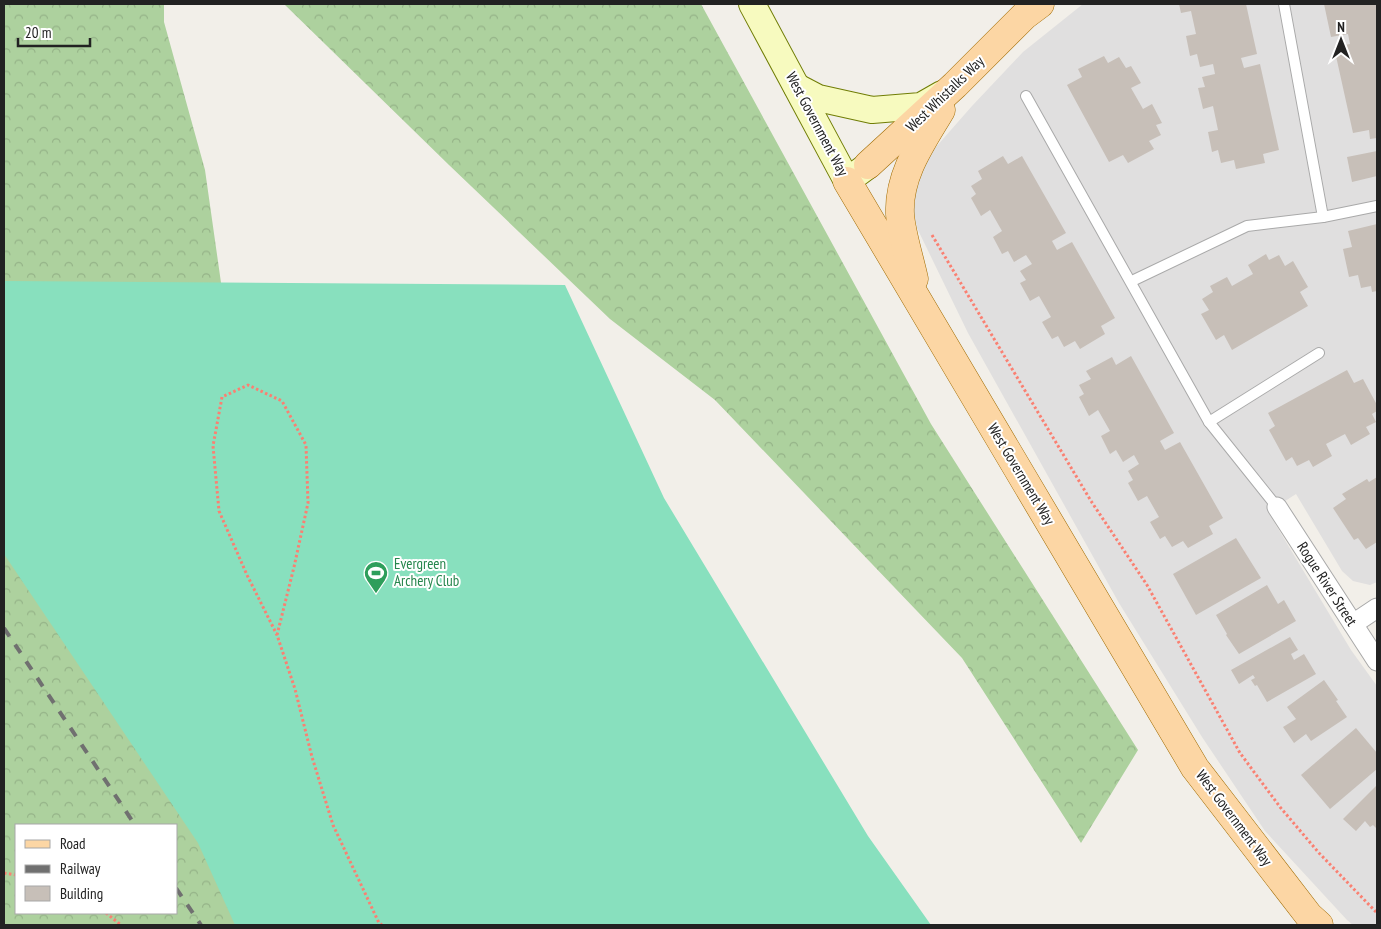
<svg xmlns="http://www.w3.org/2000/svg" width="1381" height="929" viewBox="0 0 1381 929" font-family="'PT Sans Narrow',sans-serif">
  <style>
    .residential { fill: #e0dfdf }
    .forest { fill: url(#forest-crowns); fill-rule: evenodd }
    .pitch { fill: #88e0be }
    .building { fill: #c7bfb8 }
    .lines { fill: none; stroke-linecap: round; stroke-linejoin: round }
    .lane-casing { stroke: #a9a9a9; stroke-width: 12 }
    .street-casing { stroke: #a9a9a9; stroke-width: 21 }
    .secondary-casing { stroke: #707d05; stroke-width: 28 }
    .primary-casing { stroke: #a06b00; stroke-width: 29 }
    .path { stroke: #fa8072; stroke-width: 3; stroke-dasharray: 2.5 2.5; stroke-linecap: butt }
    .lane { stroke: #fff; stroke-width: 10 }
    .street { stroke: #fff; stroke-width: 19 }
    .secondary { stroke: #f7fabf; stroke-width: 26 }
    .primary { stroke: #fcd6a4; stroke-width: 28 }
    .rail { stroke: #707070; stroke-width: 4; stroke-dasharray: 10 10; stroke-linecap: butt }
    .labels { text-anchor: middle; stroke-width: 4; stroke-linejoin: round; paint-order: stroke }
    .street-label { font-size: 15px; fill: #222; stroke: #fff }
    .leisure-label { font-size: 15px; fill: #27864d; stroke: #fff; text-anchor: start }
  </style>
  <defs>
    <pattern id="forest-crowns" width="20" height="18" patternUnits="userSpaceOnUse" patternTransform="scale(1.25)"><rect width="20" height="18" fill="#add19e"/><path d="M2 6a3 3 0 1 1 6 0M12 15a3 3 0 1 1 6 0" fill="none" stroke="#95b388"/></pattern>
  </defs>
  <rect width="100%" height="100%" fill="#f2efe9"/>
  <polygon class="residential" points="1083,4 1377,4 1377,582 1370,585 1353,581 1342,571 1296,494 1268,512 1351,650 1377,686 1377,925 1353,925 1347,920 1265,831 1202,737 1119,603 968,333 917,228 911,198 921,164 972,106 1023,52"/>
  <g class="forest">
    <path d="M4 4H164V22L205 170 228 332 604 925H4ZM16 825H176V913H16Z"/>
    <polygon points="284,4 701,4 931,424 1138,750 1081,843 962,658 715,400 610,319 449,165"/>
  </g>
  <polygon class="pitch" points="4,281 565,285 664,498 868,836 931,925 235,925 198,843 4,554"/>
  <g class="building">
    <polygon points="1179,4 1246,4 1257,54 1241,58 1244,68 1260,64 1279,150 1263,154 1265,163 1236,169 1234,160 1221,163 1218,150 1212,152 1208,132 1218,130 1213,106 1203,109 1198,88 1205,87 1202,77 1215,74 1213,64 1200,67 1197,54 1190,56 1186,36 1196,34 1191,11 1181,13"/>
    <polygon points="1324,4 1377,4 1377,138 1370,139 1369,130 1353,133 1334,47 1350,44 1348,34 1331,37"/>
    <polygon points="1104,56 1108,63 1119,57 1126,68 1131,66 1141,83 1131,88 1143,109 1152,104 1162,123 1156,125 1161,135 1149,141 1154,149 1128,163 1123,155 1109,162 1067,85 1082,77 1078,69"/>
    <polygon points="1377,151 1377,176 1352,182 1347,157"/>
    <polygon points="1003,156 1008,164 1022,156 1066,233 1052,241 1057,250 1072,242 1115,318 1101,326 1105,334 1080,349 1075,341 1064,347 1058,336 1052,339 1042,322 1051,317 1039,296 1030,301 1020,283 1026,280 1020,271 1032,264 1026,255 1014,262 1008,251 1002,254 993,237 1002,231 990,210 981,216 971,198 976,194 971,186 982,179 978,171"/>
    <polygon points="1377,224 1377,291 1372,292 1371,286 1361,288 1358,275 1349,277 1343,249 1352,247 1348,231"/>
    <polygon points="1266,254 1269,260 1279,255 1285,266 1293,261 1308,287 1300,292 1308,306 1232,350 1224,335 1216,340 1201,314 1209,310 1202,299 1213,292 1210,286 1227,277 1232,286 1253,274 1248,265"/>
    <polygon points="1131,356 1174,433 1160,441 1165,450 1180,442 1223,518 1209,526 1213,534 1188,548 1183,541 1172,547 1165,536 1160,539 1150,522 1159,517 1147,496 1138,501 1128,483 1133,480 1128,471 1139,464 1134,455 1123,462 1116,450 1110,454 1101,436 1110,431 1098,410 1089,416 1079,397 1084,394 1079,385 1091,379 1086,371 1112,357 1116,365"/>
    <polygon points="1347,370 1354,383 1363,379 1377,405 1377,411 1372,414 1376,422 1366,427 1370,434 1351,445 1345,434 1326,444 1332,456 1313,467 1309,460 1297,466 1292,457 1286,461 1269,430 1275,426 1268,413"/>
    <polygon points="1377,477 1377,542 1366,549 1358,538 1354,540 1333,508 1346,499 1342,494 1367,479 1369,482"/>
    <polygon points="1236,538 1261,578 1196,615 1173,574"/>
    <polygon points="1267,585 1278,604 1284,600 1296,621 1239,654 1226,635 1227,634 1216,615"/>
    <polygon points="1290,637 1298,650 1291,654 1294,660 1304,654 1316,674 1267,702 1257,685 1255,686 1251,680 1255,678 1253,675 1239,684 1231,670"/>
    <polygon points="1324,680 1338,700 1336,701 1347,717 1311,741 1306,734 1294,743 1283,727 1296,719 1287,707"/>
    <polygon points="1356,728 1377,753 1377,769 1330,809 1301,775"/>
    <polygon points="1377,785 1377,829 1373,825 1370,827 1365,821 1356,831 1343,819"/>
  </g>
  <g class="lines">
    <g class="lane-casing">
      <g id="lane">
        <polyline points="1284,4 1323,217"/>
        <polyline points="1026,96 1209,422 1277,507"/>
        <polyline points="1132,281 1247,226 1323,217 1377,206"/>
        <polyline points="1209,422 1319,353"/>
      </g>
    </g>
    <g class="street-casing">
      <g id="street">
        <polyline points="1277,507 1377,661"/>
        <polyline points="1353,624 1377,608"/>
      </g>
    </g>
    <g class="secondary-casing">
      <g id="secondary">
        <polyline points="752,4 847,181 866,167"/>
        <polyline points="797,87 818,98 872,110 921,106 942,94"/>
      </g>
    </g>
    <g class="primary-casing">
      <g id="primary">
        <polyline points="868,165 955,85 1024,16 1040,4"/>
        <polyline points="847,181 1195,768 1309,916 1319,925"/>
        <path d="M914 279C910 260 901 232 900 214 898 175 922 142 941 110"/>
      </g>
    </g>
    <g class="path">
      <polyline points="932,235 1091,501 1147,585 1240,753 1280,807 1319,853 1377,913"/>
      <polyline points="277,635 294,567 308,503 306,445 282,401 248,385 222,397 213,446 219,511 247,575 277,635 295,689 312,757 333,825 379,923 382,925"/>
      <polyline points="4,873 16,875"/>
      <polyline points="106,913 121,925"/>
    </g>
    <use href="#lane" class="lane"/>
    <use href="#street" class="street"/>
    <use href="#secondary" class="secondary"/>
    <use href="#primary" class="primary"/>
    <g class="rail">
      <polyline points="4,628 135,825"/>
      <polyline points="176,888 201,925"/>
    </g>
  </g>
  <defs>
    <g id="stadium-pin" transform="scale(1.25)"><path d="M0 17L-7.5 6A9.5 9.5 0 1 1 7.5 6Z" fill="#2e9e5b" stroke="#fff"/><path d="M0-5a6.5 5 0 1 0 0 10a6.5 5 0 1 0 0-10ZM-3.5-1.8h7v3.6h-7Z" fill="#fff"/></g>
  </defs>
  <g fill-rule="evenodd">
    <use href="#stadium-pin" x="376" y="573"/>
  </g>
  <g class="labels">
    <g class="street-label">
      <text transform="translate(945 94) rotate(-44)" y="5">West Whistalks Way</text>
      <text transform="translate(817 124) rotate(62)" y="5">West Government Way</text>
      <text transform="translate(1021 474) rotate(59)" y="5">West Government Way</text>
      <text transform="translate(1327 584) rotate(57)" y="5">Rogue River Street</text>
      <text transform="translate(1234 818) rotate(53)" y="5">West Government Way</text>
    </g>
    <g class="leisure-label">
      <text x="394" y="569">Evergreen<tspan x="394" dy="17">Archery Club</tspan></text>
    </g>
  </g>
  <rect width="1381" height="929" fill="none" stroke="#222222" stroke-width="10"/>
  <rect x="15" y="824" width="162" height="90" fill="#ffffff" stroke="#a7a7a7"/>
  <rect x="25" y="840" width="25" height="8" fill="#fcd6a4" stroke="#a7a7a7"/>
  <text x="60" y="849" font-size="15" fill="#222222">Road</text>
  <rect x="25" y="865" width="25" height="8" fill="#707070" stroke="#a7a7a7"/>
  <text x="60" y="874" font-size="15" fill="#222222">Railway</text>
  <rect x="25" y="886" width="25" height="15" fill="#c7bfb8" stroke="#a7a7a7"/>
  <text x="60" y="899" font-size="15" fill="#222222">Building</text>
  <g transform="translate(1341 40)" stroke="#ffffff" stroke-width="4" paint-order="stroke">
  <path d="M0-4L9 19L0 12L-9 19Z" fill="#222222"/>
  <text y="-8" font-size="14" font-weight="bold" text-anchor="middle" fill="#222222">N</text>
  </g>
  <path d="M18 38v8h72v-8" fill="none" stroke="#222222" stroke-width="2.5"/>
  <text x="25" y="38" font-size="15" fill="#222222" stroke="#ffffff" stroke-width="4" paint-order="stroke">20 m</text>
</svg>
